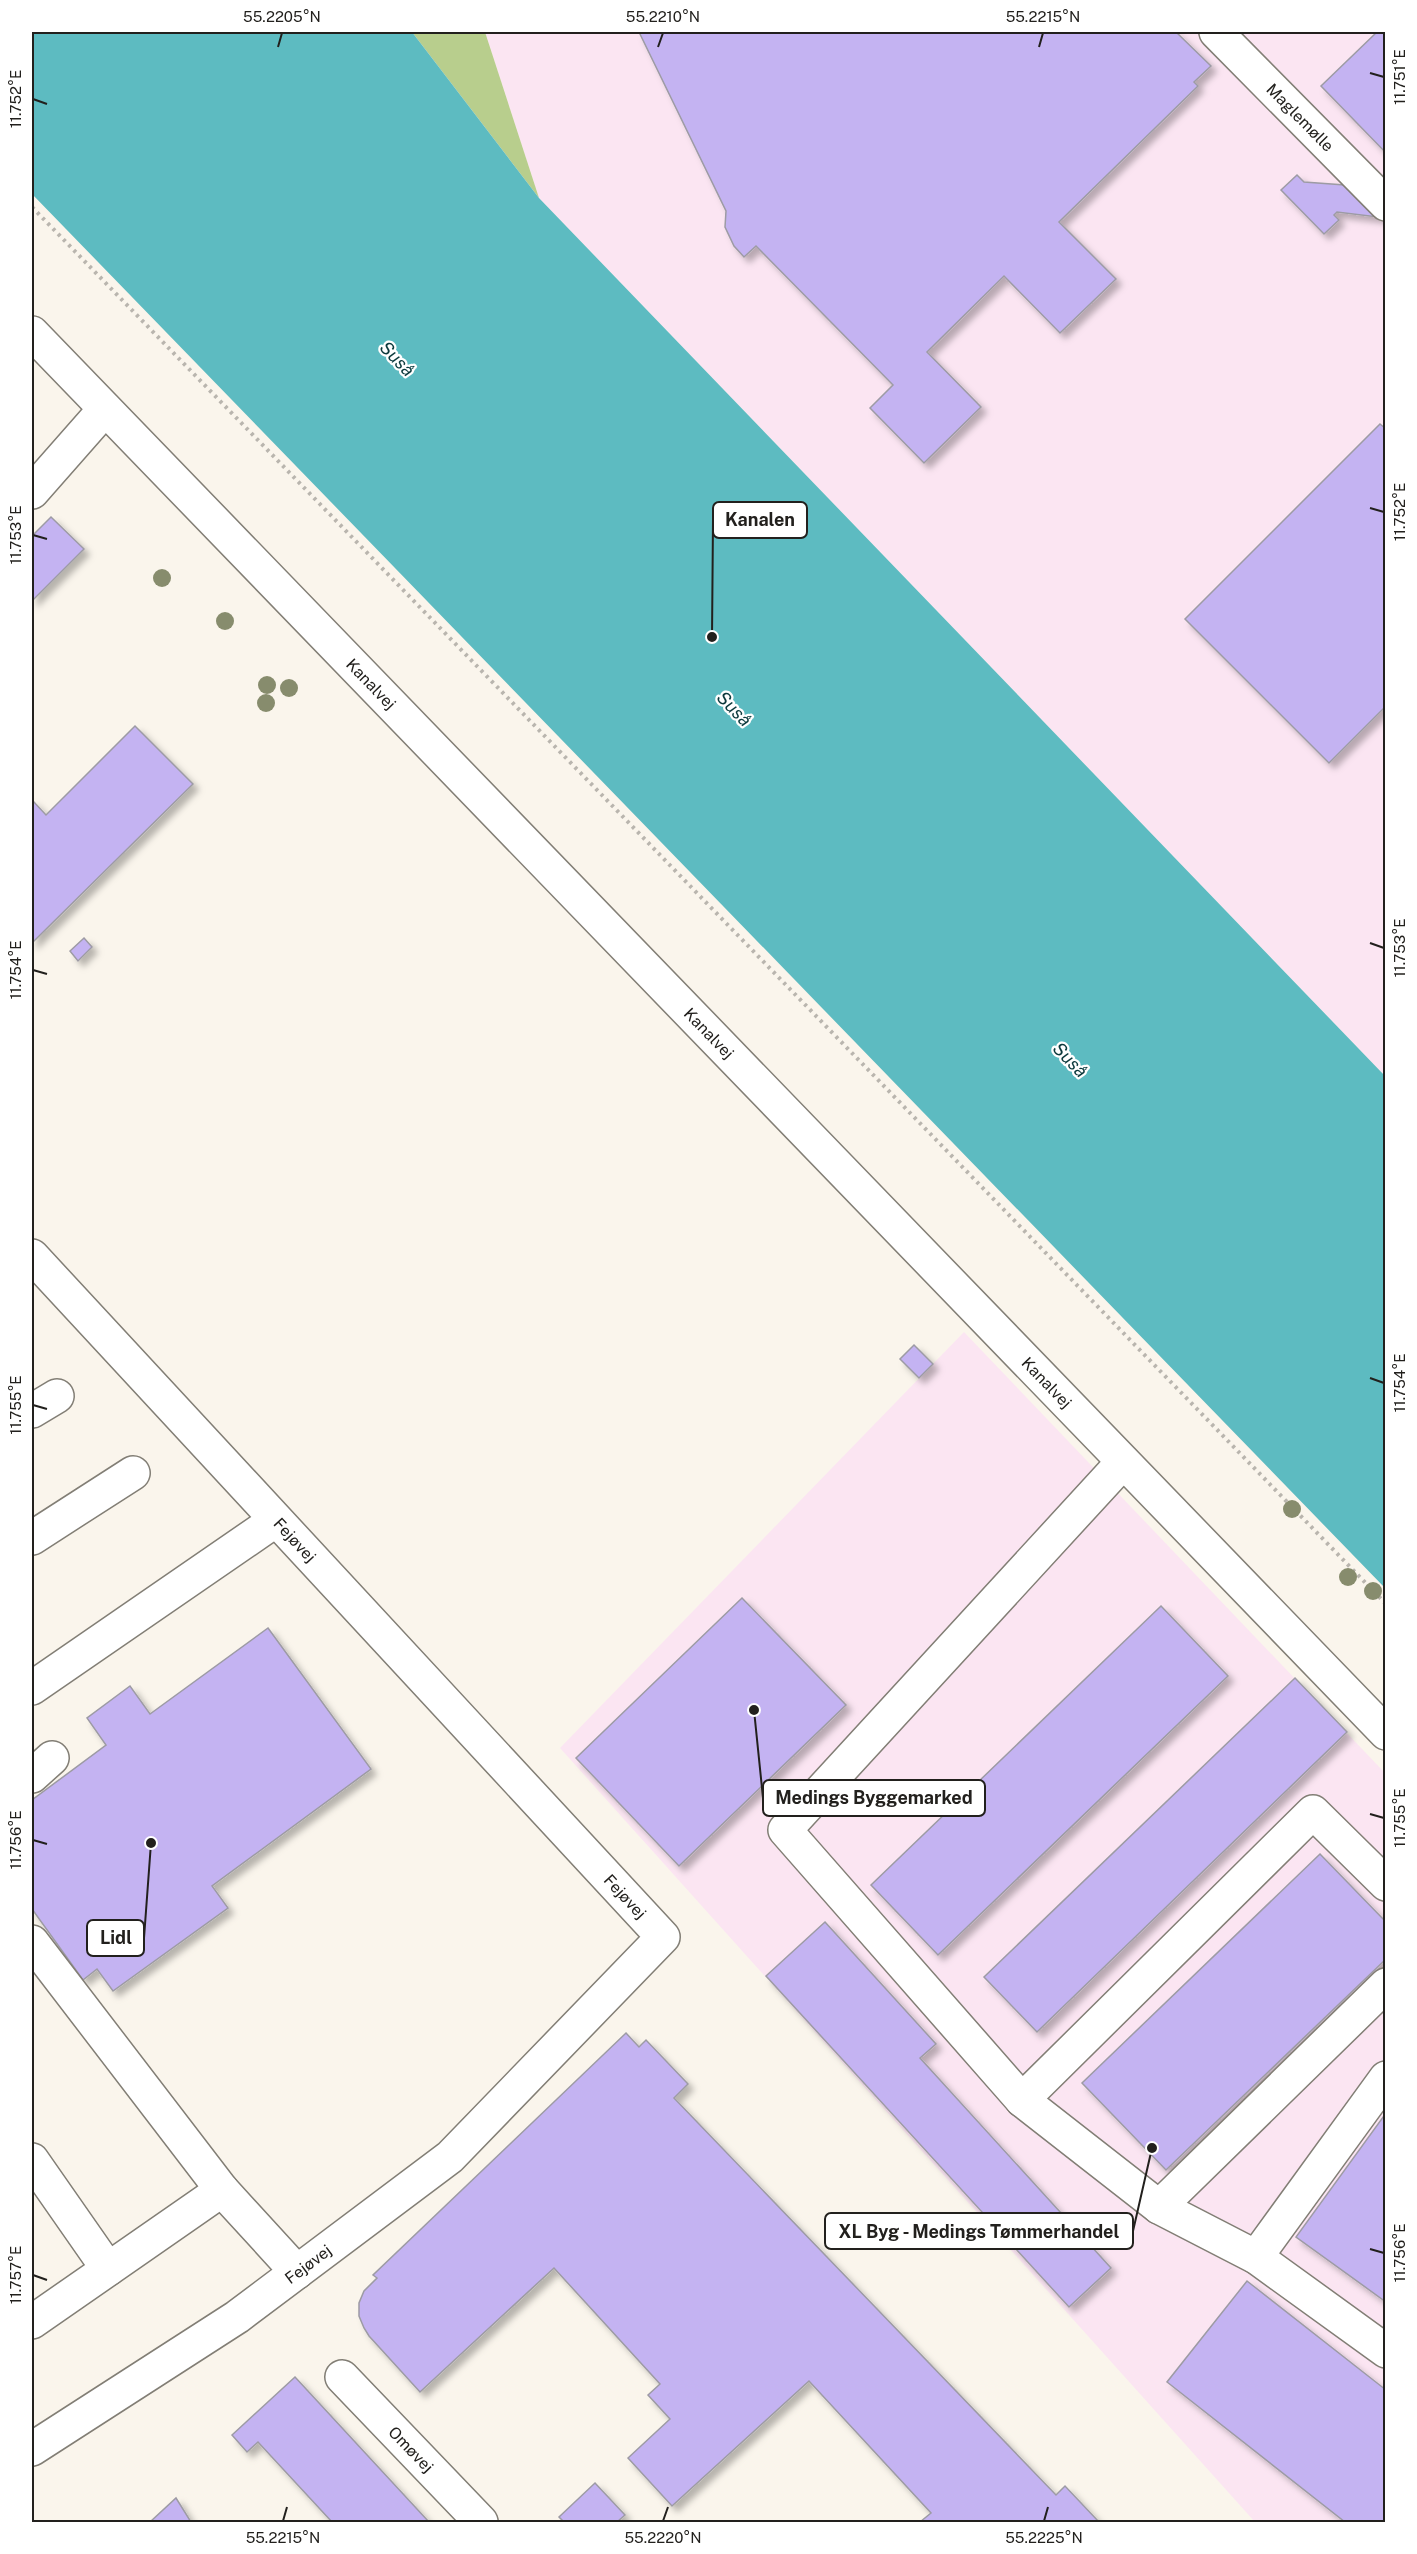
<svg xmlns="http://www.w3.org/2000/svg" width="1417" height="2554" viewBox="0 0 1417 2554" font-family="'Public Sans',sans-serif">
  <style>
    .industrial { fill: #fbe5f2 }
    .forest { fill: #b8ce8d }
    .water { fill: #5dbbc1 }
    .building { fill: #c4b3f2; stroke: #9d9ba4; stroke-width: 1.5; filter: url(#shadow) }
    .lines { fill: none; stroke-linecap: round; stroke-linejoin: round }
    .minor-casing { stroke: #827e75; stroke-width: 36 }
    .path { stroke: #b9b5ae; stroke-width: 4; stroke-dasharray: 3 4.5; stroke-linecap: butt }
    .minor { stroke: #fff; stroke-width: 33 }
    .tree { fill: #878c6d }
    .ticks { fill: none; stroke: #22201d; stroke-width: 2 }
    .labels { text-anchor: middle; stroke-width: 4.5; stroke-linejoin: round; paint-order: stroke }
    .street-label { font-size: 16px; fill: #22201d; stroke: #fff }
    .water-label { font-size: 18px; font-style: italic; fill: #0b393c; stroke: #fff }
    .leader { fill: none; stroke: #22201d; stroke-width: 2 }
    .callout-dot { fill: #22201d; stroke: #fff; stroke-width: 2 }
    .callout { fill: #fff; stroke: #22201d; stroke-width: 2 }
    .callout-label { font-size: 18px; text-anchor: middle; font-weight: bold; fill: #22201d }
    .neatline { fill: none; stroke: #22201d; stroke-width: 2 }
    .ticks-label { font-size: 15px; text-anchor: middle; fill: #22201d }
  </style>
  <defs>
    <filter id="shadow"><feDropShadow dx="5.5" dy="5.5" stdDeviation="3" flood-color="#0004"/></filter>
  </defs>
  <rect width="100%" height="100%" fill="#faf5ec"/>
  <g class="industrial">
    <polygon points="485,32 1385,32 1385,1076 539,198"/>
    <polygon points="964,1332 1385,1773 1385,2522 1255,2522 560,1748"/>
  </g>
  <polygon class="forest" points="412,32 485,32 539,198"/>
  <polygon class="water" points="32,32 412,32 539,198 1385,1076 1385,1588 32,194"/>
  <g class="building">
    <polygon points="639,32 1176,32 1211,66 1194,82 1198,86 1059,222 1116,279 1060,333 1004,276 927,352 981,407 924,463 870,408 893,385 756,246 744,257 734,246 725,227 726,211"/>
    <polygon points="1377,32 1386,32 1386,153 1321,86"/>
    <polygon points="1297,175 1304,182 1386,188 1386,218 1337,212 1334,215 1339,220 1324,234 1281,190"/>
    <polygon points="1380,424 1386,429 1386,706 1329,763 1185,619"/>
    <polygon points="51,517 84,549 32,601 32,536"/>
    <polygon points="135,726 193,784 32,943 32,800 46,815"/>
    <polygon points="84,938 92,947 78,961 70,951"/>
    <polygon points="914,1345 933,1364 919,1378 900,1359"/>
    <polygon points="742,1598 846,1705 679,1866 576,1758"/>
    <polygon points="1161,1606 1228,1676 938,1955 871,1885"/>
    <polygon points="268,1628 371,1769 212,1886 228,1908 113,1991 97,1969 83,1980 32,1909 32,1800 106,1745 87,1718 130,1686 150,1714"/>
    <polygon points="1295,1678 1347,1732 1037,2032 984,1977"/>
    <polygon points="1320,1854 1386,1922 1386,1959 1166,2170 1082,2083"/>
    <polygon points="825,1922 936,2044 920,2058 1111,2268 1069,2307 766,1976"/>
    <polygon points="626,2033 639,2047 646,2040 688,2084 674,2098 1056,2495 1065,2486 1099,2522 920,2522 931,2513 809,2381 672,2506 628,2458 670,2419 648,2395 660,2384 554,2268 420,2392 369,2336 364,2328 359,2316 359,2303 364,2291 377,2278 373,2275"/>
    <polygon points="1386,2113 1386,2302 1296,2237"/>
    <polygon points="1247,2281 1386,2390 1386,2522 1345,2522 1167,2382"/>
    <polygon points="295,2377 429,2522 332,2522 258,2442 247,2452 232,2435"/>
    <polygon points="595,2483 625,2515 617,2522 564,2522 559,2517"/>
    <polygon points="176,2498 191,2522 150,2522"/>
  </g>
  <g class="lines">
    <g class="minor-casing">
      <g id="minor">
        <path id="s1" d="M1216 32 1386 204"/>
        <path id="s2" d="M32 333 1386 1733"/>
        <polyline points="32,492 105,409"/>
        <path id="s3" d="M32 1256 663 1937 450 2157 237 2317 32 2449"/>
        <polyline points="32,1411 57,1396"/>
        <polyline points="1123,1462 785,1830 1022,2100 1159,2207 1256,2257 1386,2351"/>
        <polyline points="32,1538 133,1473"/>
        <polyline points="32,1688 276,1520"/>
        <polyline points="32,1776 52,1758"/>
        <polyline points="32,1942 222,2190 297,2272"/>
        <polyline points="1022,2100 1313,1812 1386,1884"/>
        <polyline points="32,2160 108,2269"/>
        <polyline points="1159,2207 1386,1985"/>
        <polyline points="1256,2257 1386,2078"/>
        <polyline points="32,2322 222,2190"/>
        <path id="s4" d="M342 2377 481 2522"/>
      </g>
    </g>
    <polyline class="path" points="32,207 1386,1604"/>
    <use href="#minor" class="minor"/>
  </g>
  <g class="tree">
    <circle cx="162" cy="578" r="9"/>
    <circle cx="225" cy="621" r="9"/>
    <circle cx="267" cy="685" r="9"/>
    <circle cx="289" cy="688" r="9"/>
    <circle cx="266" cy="703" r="9"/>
    <circle cx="1292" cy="1509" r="9"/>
    <circle cx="1348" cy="1577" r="9"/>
    <circle cx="1373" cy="1591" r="9"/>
  </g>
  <path class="ticks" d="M278 47 282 33M658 47 663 33M1039 47 1043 33M1370 73 1384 77M33 99 47 104M1370 508 1384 512M33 535 47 539M1370 943 1384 948M33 970 47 974M1370 1378 1384 1383M33 1405 47 1409M1370 1814 1384 1818M33 1840 47 1844M1370 2249 1384 2253M33 2275 47 2280M283 2521 287 2507M663 2521 668 2507M1044 2521 1048 2507"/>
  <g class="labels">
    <g class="street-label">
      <text dy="6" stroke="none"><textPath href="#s1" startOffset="120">Maglemølle</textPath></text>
      <text dy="6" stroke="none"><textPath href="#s2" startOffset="488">Kanalvej</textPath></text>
      <text dy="6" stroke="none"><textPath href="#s2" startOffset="974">Kanalvej</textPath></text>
      <text dy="6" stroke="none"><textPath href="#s2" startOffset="1460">Kanalvej</textPath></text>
      <text dy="6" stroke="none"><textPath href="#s3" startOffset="387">Fejøvej</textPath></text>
      <text dy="6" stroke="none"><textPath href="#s3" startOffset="873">Fejøvej</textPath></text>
      <text transform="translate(308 2264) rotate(-37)" y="6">Fejøvej</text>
      <text dy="6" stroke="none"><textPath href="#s4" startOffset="100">Omøvej</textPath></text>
    </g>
    <g class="water-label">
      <text transform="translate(397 359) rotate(46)" y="6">Suså</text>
      <text transform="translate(734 709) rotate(46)" y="6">Suså</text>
      <text transform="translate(1070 1060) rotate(46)" y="6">Suså</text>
    </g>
  </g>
  <path class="leader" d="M712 637L713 520M754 1710L763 1798M151 1843L144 1938M1152 2148L1133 2231"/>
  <g class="callout-dot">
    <circle cx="712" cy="637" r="6"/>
    <circle cx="754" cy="1710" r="6"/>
    <circle cx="151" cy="1843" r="6"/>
    <circle cx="1152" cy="2148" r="6"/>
  </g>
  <g class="callout">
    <rect x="713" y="502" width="94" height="36" rx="6"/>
    <rect x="763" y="1780" width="222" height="36" rx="6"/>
    <rect x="87" y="1920" width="57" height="36" rx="6"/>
    <rect x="825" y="2213" width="308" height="36" rx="6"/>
  </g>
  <g class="callout-label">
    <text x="760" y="526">Kanalen</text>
    <text x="874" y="1804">Medings Byggemarked</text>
    <text x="116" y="1944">Lidl</text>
    <text x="979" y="2238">XL Byg - Medings Tømmerhandel</text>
  </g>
  <rect width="1417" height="2554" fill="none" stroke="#ffffff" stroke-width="66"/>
  <rect x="33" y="33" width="1351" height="2488" class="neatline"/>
  <g class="ticks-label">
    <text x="282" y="22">55.2205°N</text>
    <text x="663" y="22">55.2210°N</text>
    <text x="1043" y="22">55.2215°N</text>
    <text transform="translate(1400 77) rotate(-90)" y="5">11.751°E</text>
    <text transform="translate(16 99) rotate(-90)" y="5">11.752°E</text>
    <text transform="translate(1400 512) rotate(-90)" y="5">11.752°E</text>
    <text transform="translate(16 535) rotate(-90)" y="5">11.753°E</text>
    <text transform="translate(1400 948) rotate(-90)" y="5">11.753°E</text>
    <text transform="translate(16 970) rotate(-90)" y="5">11.754°E</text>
    <text transform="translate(1400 1383) rotate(-90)" y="5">11.754°E</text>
    <text transform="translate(16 1405) rotate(-90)" y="5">11.755°E</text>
    <text transform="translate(1400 1818) rotate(-90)" y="5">11.755°E</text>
    <text transform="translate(16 1840) rotate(-90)" y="5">11.756°E</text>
    <text transform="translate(1400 2253) rotate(-90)" y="5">11.756°E</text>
    <text transform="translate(16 2275) rotate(-90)" y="5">11.757°E</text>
    <text x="283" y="2543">55.2215°N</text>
    <text x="663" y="2543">55.2220°N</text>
    <text x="1044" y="2543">55.2225°N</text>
  </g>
</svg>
